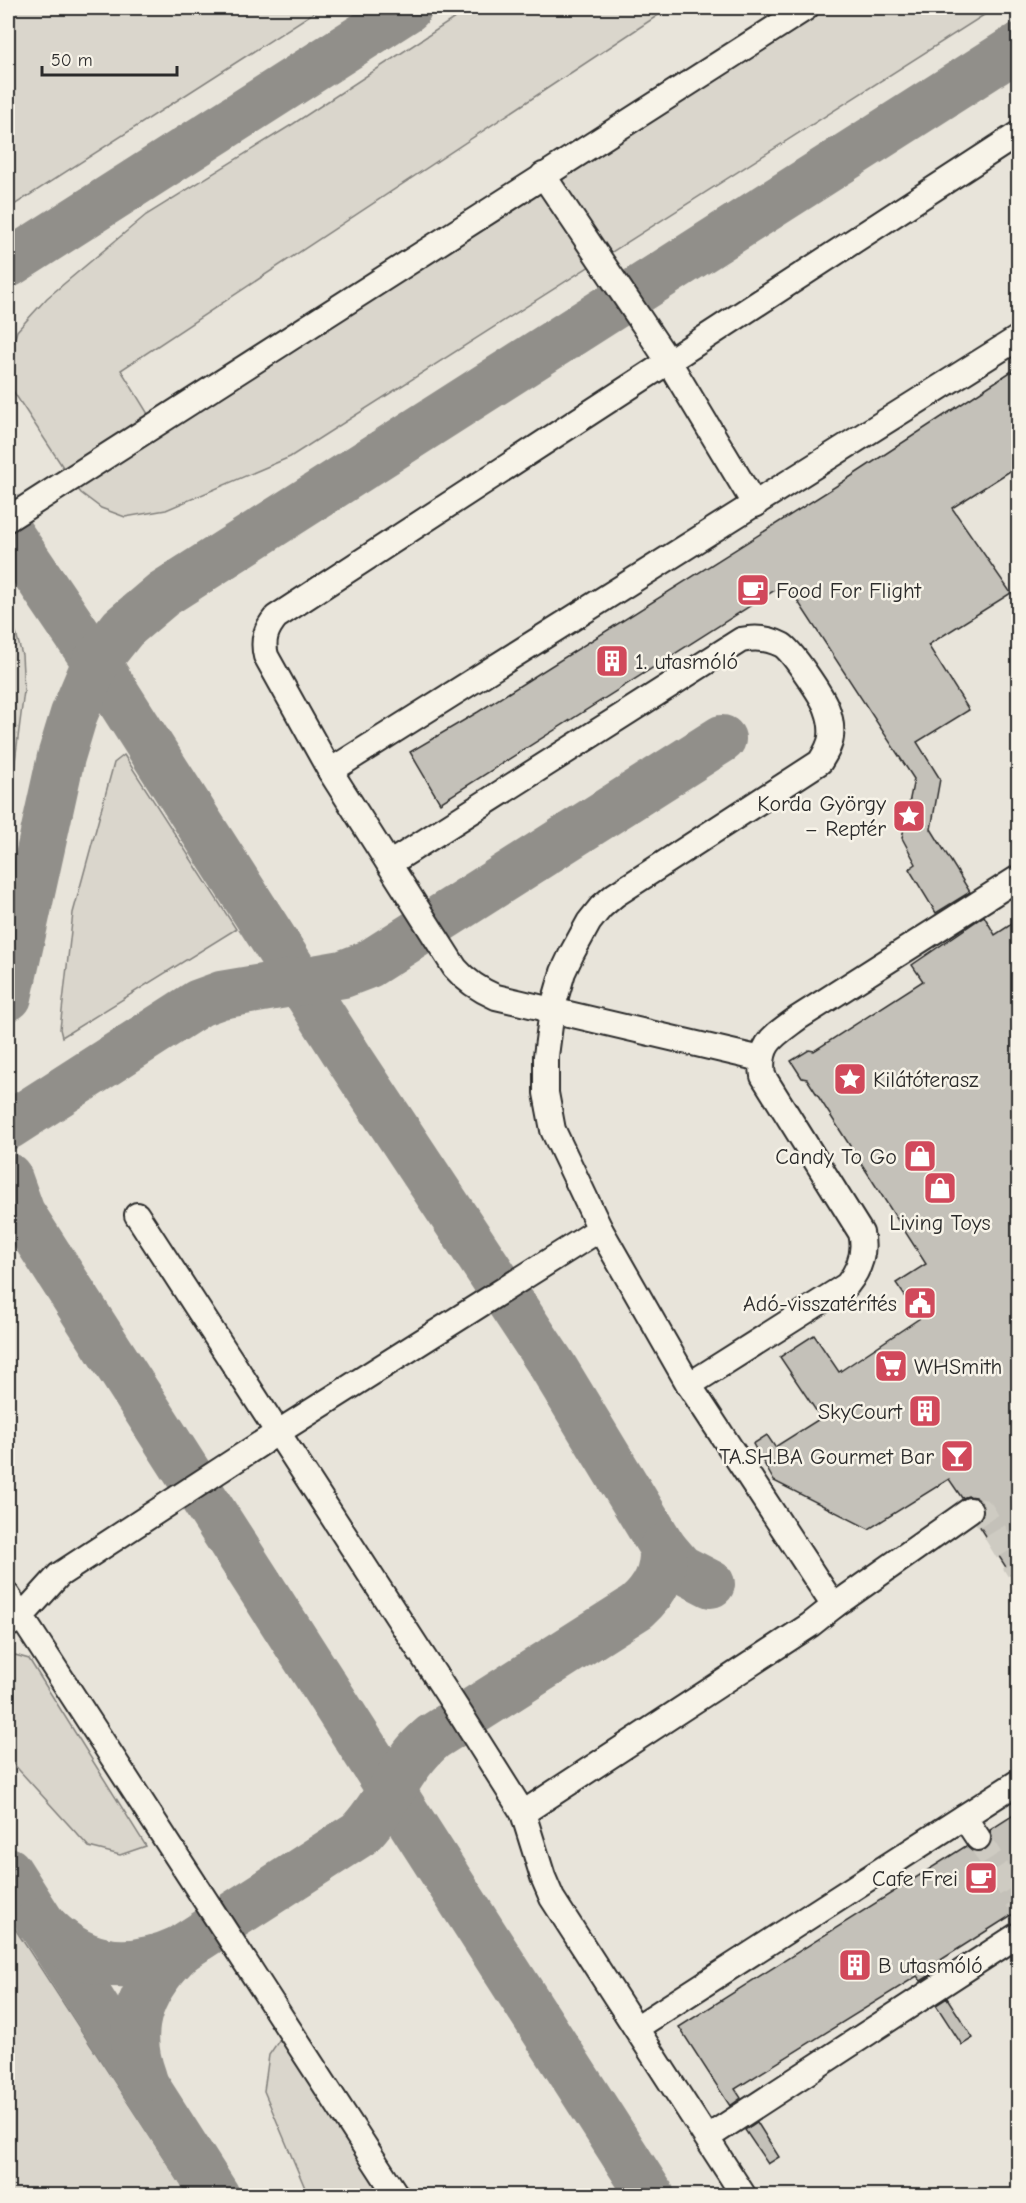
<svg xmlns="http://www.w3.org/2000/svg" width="1026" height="2203" viewBox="0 0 1026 2203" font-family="'Comic Neue',sans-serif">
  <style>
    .built { fill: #e8e4da }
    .green { fill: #dad6cc; stroke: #82807c; stroke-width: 1.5 }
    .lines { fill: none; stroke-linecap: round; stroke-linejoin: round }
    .taxiway { stroke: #918f8a; stroke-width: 48 }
    .building { fill: #c4c1b9; stroke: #2b2b2b; stroke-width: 1.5 }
    .minor-tunnel { stroke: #cecbc2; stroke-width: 24; stroke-dasharray: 24 12; stroke-linecap: butt }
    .minor-casing { stroke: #2b2b2b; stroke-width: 28 }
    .minor { stroke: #f7f3e8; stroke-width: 24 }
    .labels { text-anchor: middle; stroke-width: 5; stroke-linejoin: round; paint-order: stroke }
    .poi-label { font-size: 22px; fill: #2b2b2b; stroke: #f7f3e8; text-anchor: end }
  </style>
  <rect width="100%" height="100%" fill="#f7f3e8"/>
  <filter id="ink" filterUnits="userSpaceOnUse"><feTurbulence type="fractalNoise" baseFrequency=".0167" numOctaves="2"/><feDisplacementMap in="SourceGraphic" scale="12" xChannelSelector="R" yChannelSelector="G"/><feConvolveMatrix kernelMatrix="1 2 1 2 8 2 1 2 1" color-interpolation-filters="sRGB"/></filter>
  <g filter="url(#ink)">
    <polygon class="built" points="8,8 1018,8 1018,2195 8,2196"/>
    <g class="green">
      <polygon points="8,8 321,8 8,209"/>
      <polygon points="470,8 669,8 121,370 159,432 814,8 995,8 290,457 166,510 125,517 101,508 81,493 74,484 13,391 9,358 17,331 47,298 146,215 293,124"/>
      <polygon points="8,616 14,626 22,655 24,691 8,816"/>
      <polygon points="124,755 236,929 62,1037 60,1029 73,913 114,763"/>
      <polygon points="8,1653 29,1659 146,1846 120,1855 89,1847 8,1758"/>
      <polygon points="8,1918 188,2195 8,2195"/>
      <polygon points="284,2033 386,2195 308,2195 264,2091 269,2055"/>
    </g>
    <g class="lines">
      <g class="taxiway">
        <polyline points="8,264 408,8"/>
        <polyline points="8,532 96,662 351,1061 552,1365 663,1548 680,1568 711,1584"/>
        <polyline points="8,997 61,757 74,714 96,662 123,628 163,594 1018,47"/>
        <polyline points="8,1126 199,1003 221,995 343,974 369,964 722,739"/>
        <polyline points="8,1177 21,1213 651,2196"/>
        <polyline points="8,1871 216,2196"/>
        <path d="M39 1921C80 1967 126 1974 181 1949L359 1834C388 1805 401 1763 433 1737L637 1607C656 1590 664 1573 663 1548"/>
        <path d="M143 2078C123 2026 143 1985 181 1949"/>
      </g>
    </g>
    <g class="building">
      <polygon points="1018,367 1018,466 952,508 1011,593 928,645 969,710 917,742 940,779 931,829 970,892 936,913 909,869 916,864 902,838 914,779 786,583 440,803 410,752 478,712 841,483"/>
      <polygon points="984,916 995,935 1018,920 1018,1586 977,1522 983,1515 984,1508 982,1502 975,1497 968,1496 962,1498 949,1479 869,1529 774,1481 753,1444 767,1435 775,1447 821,1418 780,1357 814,1335 839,1372 920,1318 896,1283 926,1264 807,1079 802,1078 791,1061 809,1050 814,1051 923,981 912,965"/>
      <polygon points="1018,1812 1018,1911 928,1968 932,1974 921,1981 917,1976 735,2089 741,2098 730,2106 679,2027 966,1846 972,1851 980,1852 985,1850 991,1844 992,1837 990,1830"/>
      <polygon points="947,1998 973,2038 962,2045 936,2005"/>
      <polygon points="757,2122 779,2157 768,2164 745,2130"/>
    </g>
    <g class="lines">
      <g class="minor-tunnel">
        <polyline points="970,1510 982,1511 1018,1570"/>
        <polyline points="978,1838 1018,1902"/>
      </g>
      <g class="minor-casing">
        <g id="minor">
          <polyline points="543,175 669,362 755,505"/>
          <polyline points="8,519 806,8"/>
          <polyline points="330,771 1018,338"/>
          <path d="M389 864 741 640C755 637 769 638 782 645 792 651 823 697 827 709 830 717 832 728 831 737 830 746 825 754 820 762L649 873 615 895 601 907 589 922 572 953 563 972 552 1010 546 1056V1093L553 1130 600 1229 689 1385 834 1606"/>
          <path d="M761 1059 496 997C480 990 467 982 455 968L330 771 266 656C262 640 266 629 276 617L1018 134"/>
          <polyline points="137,1215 463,1718 523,1813 543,1877 552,1898 744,2196"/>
          <path d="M689 1385 847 1285C859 1270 866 1253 861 1233L763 1076C758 1043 774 1036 798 1018L1018 878"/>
          <polyline points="8,1596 397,2196"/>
          <polyline points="10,1624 21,1617 59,1575 277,1433 600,1229"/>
          <polyline points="523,1813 810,1625 834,1606 970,1510"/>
          <polyline points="964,1817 978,1838"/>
          <polyline points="636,2028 1018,1782"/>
          <polyline points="708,2137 1018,1935"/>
        </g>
      </g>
      <use href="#minor" class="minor"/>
    </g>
  </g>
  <defs>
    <g id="cafe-square" transform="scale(1.725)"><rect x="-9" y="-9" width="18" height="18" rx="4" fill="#d1495b" stroke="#f7f3e8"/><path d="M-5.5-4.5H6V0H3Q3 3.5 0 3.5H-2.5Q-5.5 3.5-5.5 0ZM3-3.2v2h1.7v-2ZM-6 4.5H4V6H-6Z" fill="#fff"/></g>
    <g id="building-square" transform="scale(1.725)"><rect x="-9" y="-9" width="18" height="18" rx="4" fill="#d1495b" stroke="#f7f3e8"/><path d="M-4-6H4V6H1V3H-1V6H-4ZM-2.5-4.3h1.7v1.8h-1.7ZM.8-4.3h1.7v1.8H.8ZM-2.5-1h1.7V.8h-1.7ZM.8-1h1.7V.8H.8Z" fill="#fff"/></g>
    <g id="sight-square" transform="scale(1.725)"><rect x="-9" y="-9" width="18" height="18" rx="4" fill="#d1495b" stroke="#f7f3e8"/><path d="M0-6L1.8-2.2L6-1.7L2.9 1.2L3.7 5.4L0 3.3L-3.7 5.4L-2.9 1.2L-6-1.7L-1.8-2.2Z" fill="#fff"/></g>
    <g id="shop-square" transform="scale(1.725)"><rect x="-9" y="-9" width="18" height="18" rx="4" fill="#d1495b" stroke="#f7f3e8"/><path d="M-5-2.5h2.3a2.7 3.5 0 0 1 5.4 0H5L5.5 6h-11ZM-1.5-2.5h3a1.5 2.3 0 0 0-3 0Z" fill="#fff"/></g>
    <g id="civic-square" transform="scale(1.725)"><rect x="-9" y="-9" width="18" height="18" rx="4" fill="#d1495b" stroke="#f7f3e8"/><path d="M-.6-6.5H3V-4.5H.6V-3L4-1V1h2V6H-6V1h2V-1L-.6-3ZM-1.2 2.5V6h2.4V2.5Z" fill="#fff"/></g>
    <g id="supermarket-square" transform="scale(1.725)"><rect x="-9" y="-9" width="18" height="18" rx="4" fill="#d1495b" stroke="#f7f3e8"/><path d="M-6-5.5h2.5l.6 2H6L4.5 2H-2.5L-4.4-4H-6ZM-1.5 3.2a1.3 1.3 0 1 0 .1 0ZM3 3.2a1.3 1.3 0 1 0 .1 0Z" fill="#fff"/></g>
    <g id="bar-square" transform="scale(1.725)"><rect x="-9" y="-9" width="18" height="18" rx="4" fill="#d1495b" stroke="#f7f3e8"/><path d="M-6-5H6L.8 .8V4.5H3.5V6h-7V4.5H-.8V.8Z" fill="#fff"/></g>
  </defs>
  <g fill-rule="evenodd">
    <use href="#cafe-square" x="753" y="590"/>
    <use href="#building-square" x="612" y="661"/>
    <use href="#sight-square" x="909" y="816"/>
    <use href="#sight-square" x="850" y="1079"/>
    <use href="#shop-square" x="920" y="1156"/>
    <use href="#shop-square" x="940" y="1188"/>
    <use href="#civic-square" x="920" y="1303"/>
    <use href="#supermarket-square" x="891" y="1366"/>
    <use href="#building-square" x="925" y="1411"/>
    <use href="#bar-square" x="957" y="1456"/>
    <use href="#cafe-square" x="981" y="1878"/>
    <use href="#building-square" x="855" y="1965"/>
  </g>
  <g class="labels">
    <g class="poi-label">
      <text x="776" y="598" text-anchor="start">Food For Flight</text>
      <text x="635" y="669" text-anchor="start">1. utasmóló</text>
      <text x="886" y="811">Korda György<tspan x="886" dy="25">– Reptér</tspan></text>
      <text x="873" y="1087" text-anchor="start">Kilátóterasz</text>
      <text x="897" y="1164">Candy To Go</text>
      <text x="940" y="1230" text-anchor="middle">Living Toys</text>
      <text x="897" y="1311">Adó-visszatérítés</text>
      <text x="914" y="1374" text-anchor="start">WHSmith</text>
      <text x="902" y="1419">SkyCourt</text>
      <text x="934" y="1464">TA.SH.BA Gourmet Bar</text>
      <text x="958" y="1886">Cafe Frei</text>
      <text x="878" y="1973" text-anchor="start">B utasmóló</text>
    </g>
  </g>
  <rect width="1026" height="2203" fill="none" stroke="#f7f3e8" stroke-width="30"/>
  <rect x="15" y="15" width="996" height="2173" fill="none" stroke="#2b2b2b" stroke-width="2" filter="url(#ink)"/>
  <path d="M42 66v9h135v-9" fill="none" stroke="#2b2b2b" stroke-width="3"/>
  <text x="51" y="66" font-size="18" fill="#2b2b2b" stroke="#f7f3e8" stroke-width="4.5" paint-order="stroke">50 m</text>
</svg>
